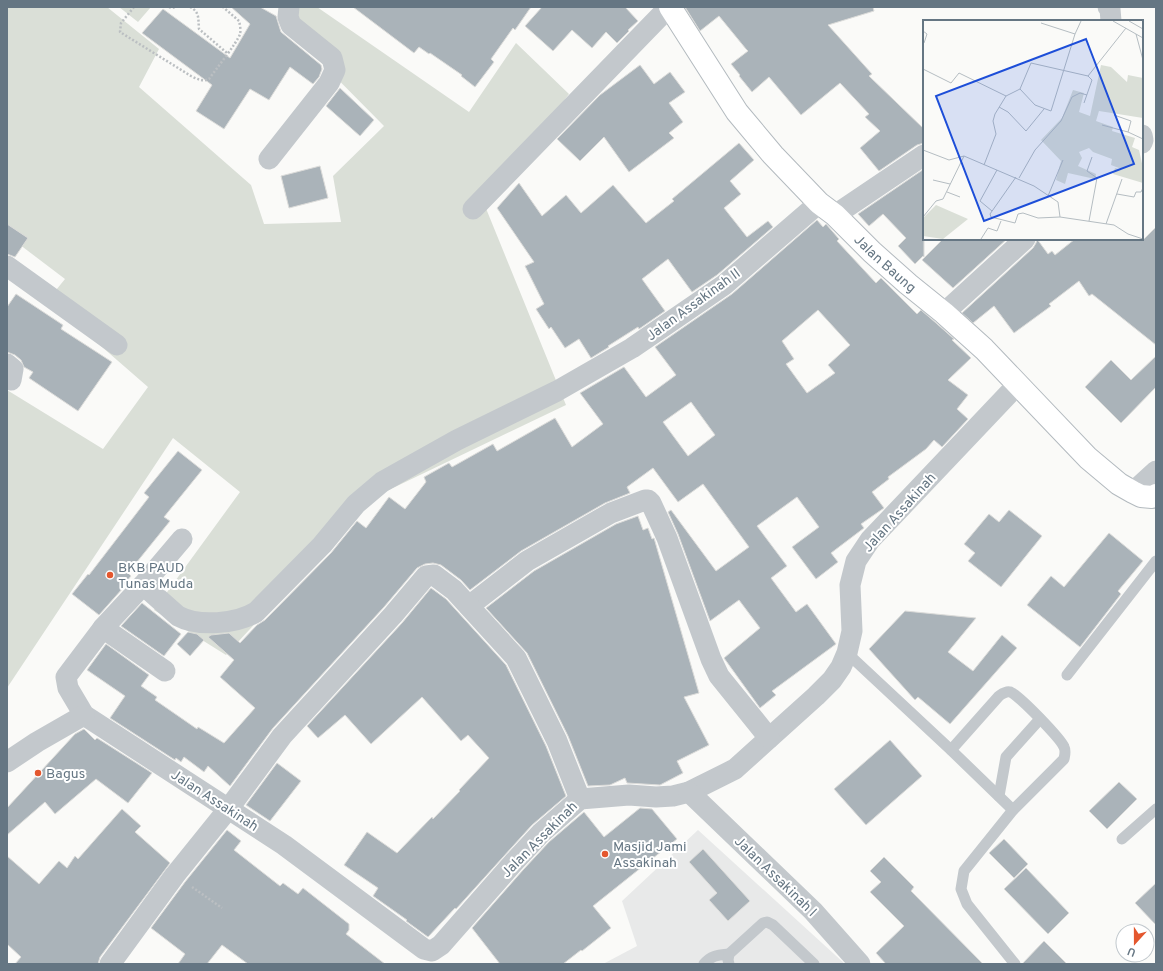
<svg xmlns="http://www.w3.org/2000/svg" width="1163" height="971" viewBox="0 0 1163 971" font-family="Overpass,sans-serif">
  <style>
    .built { fill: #e8e9e9 }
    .green { fill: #dadfd7 }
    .building { fill: #aab3b9; stroke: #dcdcda; fill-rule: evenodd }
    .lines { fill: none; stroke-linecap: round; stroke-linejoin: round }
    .secondary-casing { stroke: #b3babf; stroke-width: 24 }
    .path { stroke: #bbbfc2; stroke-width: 2.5; stroke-dasharray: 2 2; stroke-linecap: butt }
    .lane { stroke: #c3c8cc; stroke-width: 11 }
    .street { stroke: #c3c8cc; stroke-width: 21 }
    .secondary { stroke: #fff; stroke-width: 22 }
    .poi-dot { fill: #e4572e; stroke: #fff; stroke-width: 1.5 }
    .labels { text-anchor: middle; stroke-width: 4; stroke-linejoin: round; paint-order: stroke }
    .street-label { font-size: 14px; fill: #657683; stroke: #fff }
    .poi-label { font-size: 14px; fill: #657683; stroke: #fff; text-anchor: start }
    .inset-road { fill: none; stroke: #b5bdc2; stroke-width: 1 }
    .view { fill: #1d4ed8; fill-opacity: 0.15; stroke: #1d4ed8; stroke-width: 2 }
    .inset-edge { fill: none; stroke: #657683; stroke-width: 2 }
  </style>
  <rect width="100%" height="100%" fill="#fafaf8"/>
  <polygon class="built" points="698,830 845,964 603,964 637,946 622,901"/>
  <g class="green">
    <polygon points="7,7 107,7 159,49 139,87 251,185 264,224 341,222 333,176 384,126 288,29 299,7 317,7 469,112 516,43 569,94 485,206 566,405 370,499 226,655 154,610 240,492 173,438 7,688 7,390 103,449 148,387 48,300 65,279 7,235"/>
    <polygon points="119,7 151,7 138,22"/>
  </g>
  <g class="building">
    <polygon points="231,7 260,7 276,16 281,32 321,65 322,69 319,77 313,84 290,67 269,100 250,89 224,129 196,111 212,85 142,33 163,9 230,58 250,24"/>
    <polygon points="353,7 531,7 515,30 513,28 491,59 494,62 475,87 461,76 462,75 430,53 429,54 419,47 414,53"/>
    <polygon points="542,7 625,7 638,21 628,30 629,31 617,43 606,32 592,48 572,30 553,51 525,26"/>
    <polygon points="685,7 873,7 874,11 828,25 872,74 869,76 924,129 924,143 917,145 879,171 860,148 880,131 865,117 869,114 840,83 801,115 769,77 752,92 739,76 740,75 731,64 748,51 746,49 719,16 700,31"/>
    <polygon points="640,65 654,84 670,72 685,92 669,103 683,122 669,133 674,138 629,172 604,137 580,161 557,139 600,95"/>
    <polygon points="340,88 374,120 360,136 326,106"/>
    <polygon points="739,143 754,160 730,181 741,194 724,208 747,237 768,221 773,227 717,275 692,292 668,259 642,279 665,311 639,329 638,327 608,346 609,347 591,358 579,339 565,348 551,327 549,329 536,309 544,304 525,266 534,262 497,208 519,183 542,216 566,195 581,213 613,185 646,223 674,201 672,199"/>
    <polygon points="320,166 328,198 289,208 281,176"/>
    <polygon points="924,169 924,257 923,256 915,264 898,246 906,238 883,214 869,226 858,214"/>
    <path d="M817 220 823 227 826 224 839 239 837 241 876 283 881 278 917 314 921 310 936 323 954 339 952 340 971 358 948 380 968 395 957 409 968 419 942 447 934 440 926 449 888 477 889 479 872 492 884 508 861 524 864 528 831 553 838 562 816 579 792 547 819 527 797 497 757 526 787 566 771 578 796 612 807 604 836 644 772 691 776 695 760 708 724 658 760 628 739 600 710 621 678 534 668 512 671 510 716 571 749 547 703 484 678 502 653 468 627 487 630 493 605 503 521 551 470 590 461 580 441 565 433 563 425 564 417 568 384 607 273 728 230 786 208 766 204 772 184 757 181 762 176 758 175 760 110 718 125 696 87 670 106 644 149 675 141 686 157 697 155 700 197 729 198 727 224 743 255 708 220 677 234 660 208 637 211 635 229 633 240 643 257 625 265 620 331 553 357 521 366 528 389 497 405 509 426 482 424 477 449 463 452 467 493 444 497 451 555 418 572 447 603 424 580 393 624 367 646 397 676 375 655 347 732 294ZM818 310 850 345 828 365 835 373 807 393 786 364 794 359 782 341ZM691 402 715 435 688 456 663 422Z"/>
    <polygon points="7,224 28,238 15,257 7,254"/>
    <polygon points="1156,227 1156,345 1092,294 1089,296 1079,281 1049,304 1051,306 1014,333 994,306 973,323 962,313 1033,248 1036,243 1037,239 1048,254 1052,251 1055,255 1075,239 1144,239"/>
    <polygon points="943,239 1007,239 953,288 922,260"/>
    <polygon points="16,294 63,325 61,329 112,362 78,411 29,378 33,372 24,367 21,360 15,355 7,352 7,307"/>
    <polygon points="1156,356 1156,387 1121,423 1085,387 1111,360 1131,380"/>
    <polygon points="178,451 202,470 164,517 170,521 128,573 131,576 122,587 123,588 99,615 72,594 88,574 89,575 149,497 144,493"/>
    <polygon points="1009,510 1042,536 1001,587 968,561 975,553 964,544 989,514 999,522"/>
    <polygon points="638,516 643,530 648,528 652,539 654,538 699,693 684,697 709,745 677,761 683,773 660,785 627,783 625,778 610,785 588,786 568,736 527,653 486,608 534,571 616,524"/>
    <polygon points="1109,533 1143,561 1118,591 1121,594 1080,647 1027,605 1051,576 1064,587"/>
    <polygon points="431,588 446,599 506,665 546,746 566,796 532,825 456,909 455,908 428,937 406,921 407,920 373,896 378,888 344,865 367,832 397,853 432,817 433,819 460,791 459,790 489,758 468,735 461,741 422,697 371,744 345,715 318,738 307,726 402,623"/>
    <polygon points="142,603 181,634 164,656 121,626"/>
    <polygon points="905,611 976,618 948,652 973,671 1002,635 1017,648 950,724 918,697 915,700 869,649"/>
    <polygon points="188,632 197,634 204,640 190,656 177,644"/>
    <polygon points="84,729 95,740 97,738 152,773 128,803 96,779 55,814 45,802 7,835 7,808 75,734"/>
    <polygon points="890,740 922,776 866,825 834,789"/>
    <polygon points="277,763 301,781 270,821 246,805"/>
    <polygon points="1119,782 1137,799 1107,829 1089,811"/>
    <polygon points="640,808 652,809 677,839 593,906 611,928 582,951 581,950 563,964 500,964 472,928 523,870 549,842 584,812 604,837"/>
    <polygon points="122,809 141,826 135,832 170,863 100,957 98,964 15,964 21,957 7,944 7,856 39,884 59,861 67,868 75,856 78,859"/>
    <polygon points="227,830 241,841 234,850 280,886 283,883 298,894 303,888 349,924 349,930 346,934 385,964 248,964 222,945 207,964 178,964 185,954 151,928 185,882"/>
    <polygon points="1004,839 1028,864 1014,878 989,853"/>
    <polygon points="703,849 750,901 728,921 709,900 717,893 689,862"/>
    <polygon points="884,857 914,887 911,891 983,964 886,964 876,953 904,926 870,892 881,882 870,871"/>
    <polygon points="1026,868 1069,913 1048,934 1004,889"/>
    <polygon points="1156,883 1156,925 1135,903"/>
    <polygon points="1044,941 1067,964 1022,964"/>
  </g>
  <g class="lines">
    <g class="secondary-casing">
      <g id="secondary">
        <path id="s1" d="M670 7 737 112 773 155 819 203 835 215 872 252 908 284 944 313 984 349 1088 458 1119 484 1133 492 1141 496 1152 497 1156 495"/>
      </g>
    </g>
    <g class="path">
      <path d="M134 7 121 23 120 32 191 76C197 79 203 82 209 79 216 69 237 43 240 34 241 30 240 25 239 21L223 7"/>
      <polyline points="169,7 171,8 176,7"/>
      <path d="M190 7C200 12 198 19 199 29L227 53"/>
      <polyline points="192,887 222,908"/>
    </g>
    <g class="lane">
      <polyline points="847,653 951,750 1013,810"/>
      <polyline points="1067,675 1156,561"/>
      <path d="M951 750 999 696C1002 694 1006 691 1010 692 1017 693 1061 739 1064 747 1066 751 1065 754 1064 759L1013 810 964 871 961 889 967 904 1015 964"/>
      <polyline points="999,796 1006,757 1040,719"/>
      <polyline points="1122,839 1156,809"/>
      <path d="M704 964C711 955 719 955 729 954"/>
      <polyline points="729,964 728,960 729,954 763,923 767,922 773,925 814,964"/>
    </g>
    <g class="street">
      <polyline points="1108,7 1110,9 1111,21"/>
      <polyline points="1142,135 1143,140 1142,143"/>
      <polyline points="269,159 329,83 335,70 332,58 291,25 288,17 289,7"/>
      <polyline points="473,209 669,7"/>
      <polyline points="835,215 924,155"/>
      <polyline points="7,266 117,345"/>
      <polyline points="944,313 1025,239"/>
      <polyline points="7,364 13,369 11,380"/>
      <polyline points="1133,492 1156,471"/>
      <polyline points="182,539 143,585 103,628 66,677 68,688 84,715 284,845 424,949 432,951 441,945 514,862 541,833 580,799 629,795 656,797 673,796 689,792 735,769 816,696 832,680 841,667 847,653 852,631 850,585 856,561 870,540 1018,384"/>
      <path d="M143 585 178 616C198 627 237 624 256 612L322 545 356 504 382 482 457 440 557 391 632 348 724 285 819 203"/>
      <polyline points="469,606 527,561 611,513 645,500 648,500 651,503 667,538 711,659 719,676 769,738"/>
      <polyline points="103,628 165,671"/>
      <polyline points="7,762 37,742 84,715"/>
      <polyline points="689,792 813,911 860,964"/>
      <polyline points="110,964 175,875 229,808 282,736 393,615 426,576 434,575 454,590 516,658 557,741 580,799"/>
    </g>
    <use href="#secondary" class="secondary"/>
  </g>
  <g class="poi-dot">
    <circle cx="110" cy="575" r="4"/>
    <circle cx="38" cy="773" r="4"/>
    <circle cx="605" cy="854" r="4"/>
  </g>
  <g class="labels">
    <g class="street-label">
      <text dy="5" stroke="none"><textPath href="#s1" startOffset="337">Jalan Baung</textPath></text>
      <text transform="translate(693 304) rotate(-36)" y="5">Jalan Assakinah II</text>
      <text transform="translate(899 512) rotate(-48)" y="5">Jalan Assakinah</text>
      <text transform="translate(215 800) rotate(33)" y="5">Jalan Assakinah</text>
      <text transform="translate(539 839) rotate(-45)" y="5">Jalan Assakinah</text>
      <text transform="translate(776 876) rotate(44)" y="5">Jalan Assakinah I</text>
    </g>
    <g class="poi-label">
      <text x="118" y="572">BKB PAUD<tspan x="118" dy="16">Tunas Muda</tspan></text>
      <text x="46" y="778">Bagus</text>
      <text x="613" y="851">Masjid Jami<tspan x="613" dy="16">Assakinah</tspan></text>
    </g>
  </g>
  <g transform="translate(923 20)">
    <rect width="220" height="220" fill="#fafaf8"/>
    <path d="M178 45 188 47 204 62 205 55 220 58V98L176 91 173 101 190 107 189 111 212 118 209 127 216 130 220 148V163L190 154 192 148 201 150 188 145 189 139 170 132 166 128 156 132 159 138 155 146 173 154 172 159 145 153 142 164 133 160 138 141 118 120 139 98 150 70 161 73 156 92 167 96ZM13 185 45 199 20 219 0 216V198Z" fill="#dadfd7"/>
    <path class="inset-road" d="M190 1 220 18M206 1 220 9M118 3 152 14 158 1M0 11 4 14 1 23M213 14 220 40M0 49 28 63 36 53 83 76M165 56 203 8M97 69 112 85 128 91 152 14M161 83 169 60 165 56M76 87 85 92 103 111 121 89M191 95 208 101 205 112M179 105 205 112 220 119M0 130 26 140 41 136M41 136 111 166 135 182 137 197 191 205 205 214 220 219M61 145 73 114 70 101 72 94 83 76 97 69 108 43 165 56M93 157 67 194 68 197 92 203 95 194 100 193 115 198 137 197M96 158 112 130 138 101 149 77 157 73 164 75M10 160 27 164M24 172 37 177M194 174 211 177 213 172H218L220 168M125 176 140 140M69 191 57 181 74 150M0 197 13 181 20 179 41 136M166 201 174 158 164 151 169 137M183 204 199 159M58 219 65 208 74 211 78 201"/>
    <path class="view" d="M163 19 211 144 61 201 13 76Z"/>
    <rect width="220" height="220" class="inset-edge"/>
  </g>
  <rect width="1163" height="971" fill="none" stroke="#657683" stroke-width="16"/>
  <g transform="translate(1135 943) rotate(201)"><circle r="19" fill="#ffffff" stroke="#c1c8cd"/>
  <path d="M0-3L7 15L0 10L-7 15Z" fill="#e4572e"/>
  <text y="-6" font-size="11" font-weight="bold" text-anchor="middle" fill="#657683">U</text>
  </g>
</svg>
